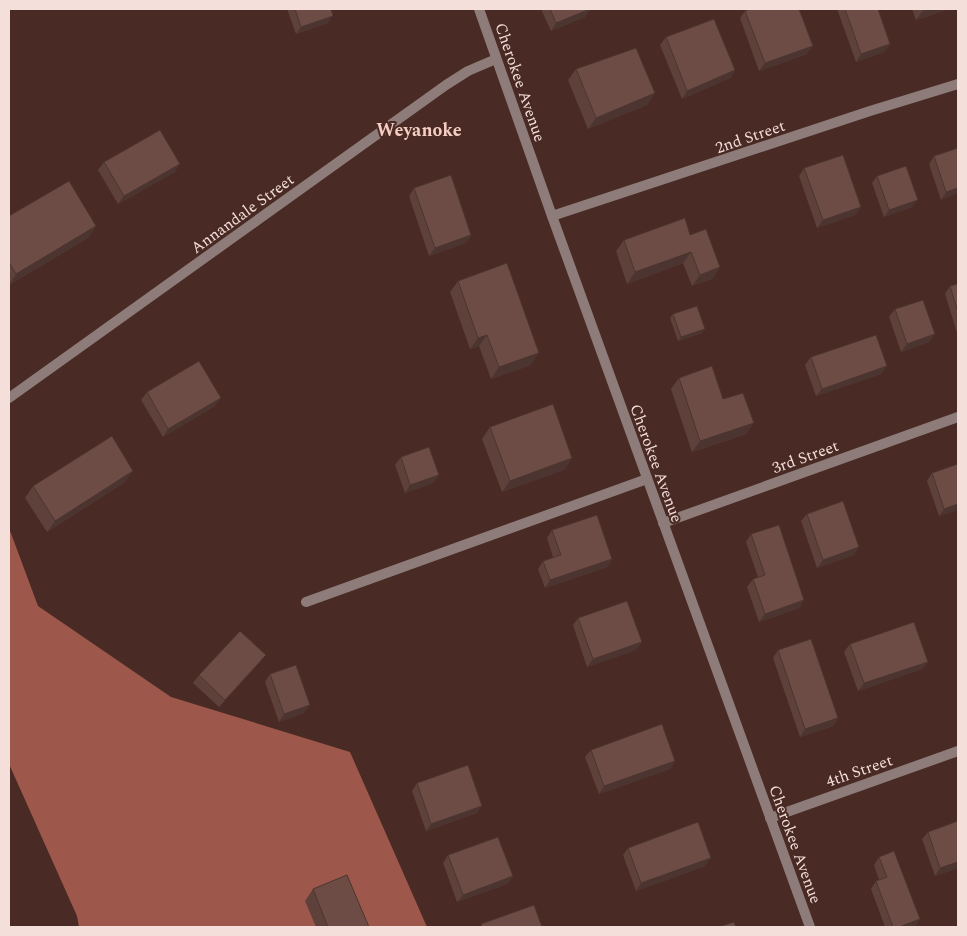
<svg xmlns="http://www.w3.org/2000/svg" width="967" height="936" viewBox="0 0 967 936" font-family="Spectral,serif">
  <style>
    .forest { fill: #9d584b }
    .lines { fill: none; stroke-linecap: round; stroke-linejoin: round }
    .service { stroke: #8d7c79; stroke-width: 10 }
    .minor { stroke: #8d7c79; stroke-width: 10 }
    .tertiary { stroke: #8d7c79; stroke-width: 10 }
    .wall { fill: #5e413b }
    .shaded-wall { fill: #4c3530 }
    .building { fill: #6d4c45; stroke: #4c3530 }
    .labels { text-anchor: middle; stroke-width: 4; stroke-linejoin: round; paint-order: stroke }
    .street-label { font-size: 16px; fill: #f4dfdb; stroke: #492a24 }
    .neighbourhood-label { font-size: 18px; font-weight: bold; fill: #f6cdc5; stroke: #492a24 }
  </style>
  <rect width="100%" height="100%" fill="#492a24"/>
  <polygon class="forest" points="9,528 38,606 171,697 350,752 427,927 79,927 77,916 9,764"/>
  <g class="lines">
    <polyline class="service" points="306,602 647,479"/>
    <g class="minor">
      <polyline points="552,216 870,111 958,84"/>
      <polyline points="9,398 446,85 468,71 496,59"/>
      <polyline points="663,523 958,417"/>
      <polyline points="770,818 958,751"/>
    </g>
    <polyline class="tertiary" points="479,9 552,216 810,927"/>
  </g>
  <g class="wall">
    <polygon points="287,9 331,9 328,23 296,34"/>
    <polygon points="541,9 590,9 585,17 551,31"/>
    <polygon points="837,9 878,9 890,44 884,52 856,62"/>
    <polygon points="912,9 949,9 916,20"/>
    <polygon points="745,11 807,54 759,71 740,18"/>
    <polygon points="666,37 735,70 730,78 682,99 660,45"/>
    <polygon points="576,69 655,93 647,105 588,129 568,80"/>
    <polygon points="934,156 958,193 941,200 929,164"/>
    <polygon points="104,162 175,172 118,204 98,170"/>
    <polygon points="804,168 861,207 855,215 817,228 799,176"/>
    <polygon points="877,176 912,207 884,217 872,183"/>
    <polygon points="414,188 471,235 466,243 429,256 409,196"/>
    <polygon points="9,216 96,226 88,238 9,285"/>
    <polygon points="690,235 720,267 712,279 692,286 683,263 627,284 616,251 624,240"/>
    <polygon points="458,281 531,365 491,379 479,346 470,349 450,292"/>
    <polygon points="958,284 958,336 945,294 950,286"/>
    <polygon points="895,309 929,342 901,352 889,317"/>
    <polygon points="673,314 702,333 678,341 670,318"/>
    <polygon points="811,357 881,374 816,396 805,365"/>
    <polygon points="679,378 723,399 746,434 692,452 671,389"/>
    <polygon points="147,392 215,406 163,437 141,400"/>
    <polygon points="490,427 572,458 564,470 502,492 482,439"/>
    <polygon points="401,457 439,475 433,483 405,493 395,465"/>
    <polygon points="958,464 958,510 939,516 927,481 932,473"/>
    <polygon points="125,482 47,532 25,498 33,486"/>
    <polygon points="807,514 854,555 817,568 801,521"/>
    <polygon points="552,530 612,559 607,567 545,588 538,569 543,561 553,557 547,538"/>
    <polygon points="751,534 804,600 799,608 759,622 747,587 753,579 758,577 746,542"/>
    <polygon points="578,618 636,650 587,667 573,625"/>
    <polygon points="850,644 928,662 922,669 858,691 844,652"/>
    <polygon points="778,650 838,718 833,726 800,737 773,658"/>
    <polygon points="260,662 219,707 193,683 199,675"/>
    <polygon points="270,674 304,713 279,722 265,682"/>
    <polygon points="591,750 675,761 670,769 599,794 585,757"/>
    <polygon points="417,783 477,813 426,831 412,791"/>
    <polygon points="958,821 958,868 935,876 922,839 928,832"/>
    <polygon points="628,848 705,866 636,891 623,855"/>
    <polygon points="448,855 513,876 507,884 457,902 443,863"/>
    <polygon points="879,857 920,919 915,927 885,927 871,889 876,881 879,880 874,865"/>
    <polygon points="313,889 369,927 316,927 305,901"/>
  </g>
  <g class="shaded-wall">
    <polygon points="590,9 585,17 551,31 556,23"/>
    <polygon points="924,9 949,9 916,20"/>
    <polygon points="333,16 328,23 296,34 301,27"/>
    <polygon points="890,44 884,52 856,62 861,54"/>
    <polygon points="813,46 807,54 759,71 765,63"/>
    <polygon points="735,70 730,78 682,99 687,91"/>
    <polygon points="655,93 647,105 588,129 596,118"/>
    <polygon points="180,164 175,172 118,204 124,196"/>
    <polygon points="958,188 958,193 941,200 946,192"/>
    <polygon points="918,200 912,207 884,217 889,210"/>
    <polygon points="861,207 855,215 817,228 823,220"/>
    <polygon points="96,226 88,238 9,285 16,274"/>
    <polygon points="471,235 466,243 429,256 435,248"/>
    <polygon points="691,252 683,263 627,284 635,272"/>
    <polygon points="720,267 712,279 692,286 700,275"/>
    <polygon points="705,329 702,333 678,341 681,337"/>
    <polygon points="935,334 929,342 901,352 907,344"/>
    <polygon points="487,335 479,346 470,349 478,338"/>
    <polygon points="539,353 531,365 491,379 499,367"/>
    <polygon points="887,366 881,374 816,396 822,389"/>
    <polygon points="221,398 215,406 163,437 168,429"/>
    <polygon points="754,423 746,434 692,452 700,441"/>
    <polygon points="572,458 564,470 502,492 510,481"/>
    <polygon points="133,471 125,482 47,532 55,521"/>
    <polygon points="439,475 433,483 405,493 410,485"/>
    <polygon points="958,504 958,510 939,516 944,509"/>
    <polygon points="859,547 854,555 817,568 823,560"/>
    <polygon points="612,559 607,567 545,588 550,580"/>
    <polygon points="804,600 799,608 759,622 765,614"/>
    <polygon points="642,642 636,650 587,667 593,659"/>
    <polygon points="266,655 260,662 219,707 225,700"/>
    <polygon points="928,662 922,669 858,691 864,683"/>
    <polygon points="310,705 304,713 279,722 284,714"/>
    <polygon points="838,718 833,726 800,737 805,729"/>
    <polygon points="675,761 670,769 599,794 604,786"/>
    <polygon points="482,806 477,813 426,831 431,824"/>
    <polygon points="711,858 705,866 636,891 641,883"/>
    <polygon points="958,862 958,868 935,876 940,868"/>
    <polygon points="513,876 507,884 457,902 463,895"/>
    <polygon points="920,919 915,927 899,927"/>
  </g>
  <g class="building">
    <polygon points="295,9 331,9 333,16 301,27"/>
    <polygon points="550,9 590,9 556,23"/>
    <polygon points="750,9 799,9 813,46 765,63 745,11"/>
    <polygon points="845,9 878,9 890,44 861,54"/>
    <polygon points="714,19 735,70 687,91 666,37"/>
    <polygon points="636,48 655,93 596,118 576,69"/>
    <polygon points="160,130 180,164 124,196 104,162"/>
    <polygon points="958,148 958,188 946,192 934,156"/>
    <polygon points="843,155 861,207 823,220 804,168"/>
    <polygon points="906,166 918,200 889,210 877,176"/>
    <polygon points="451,175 471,235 435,248 414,188"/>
    <polygon points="69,181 96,226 16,274 9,262 9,216"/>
    <polygon points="685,218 690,235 706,229 720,267 700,275 691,252 635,272 624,240"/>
    <polygon points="507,263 539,353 499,367 487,335 478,338 458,281"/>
    <polygon points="958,284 958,312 950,286"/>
    <polygon points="923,300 935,334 907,344 895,309"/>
    <polygon points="697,306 705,329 681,337 673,314"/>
    <polygon points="876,335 887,366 822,389 811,357"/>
    <polygon points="199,361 221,398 168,429 147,392"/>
    <polygon points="712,366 723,399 743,393 754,423 700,441 679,378"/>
    <polygon points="553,404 572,458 510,481 490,427"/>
    <polygon points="112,436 133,471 55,521 33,486"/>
    <polygon points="429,447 439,475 410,485 401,457"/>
    <polygon points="958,464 958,504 944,509 932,473"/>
    <polygon points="843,501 859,547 823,560 807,514"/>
    <polygon points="597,515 612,559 550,580 543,561 561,555 552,530"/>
    <polygon points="779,525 804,600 765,614 753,579 765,575 751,534"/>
    <polygon points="627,601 642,642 593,659 578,618"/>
    <polygon points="914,622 928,662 864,683 850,644"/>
    <polygon points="240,631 266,655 225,700 199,675"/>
    <polygon points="811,639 838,718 805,729 778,650"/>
    <polygon points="296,665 310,705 284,714 270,674"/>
    <polygon points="662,724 675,761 604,786 591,750"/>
    <polygon points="468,765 482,806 431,824 417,783"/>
    <polygon points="958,821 958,862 940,868 928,832"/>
    <polygon points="698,822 711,858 641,883 628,848"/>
    <polygon points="498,837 513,876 463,895 448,855"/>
    <polygon points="894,851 920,919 899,927 893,927 876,881 887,877 879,857"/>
    <polygon points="347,875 369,927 328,927 313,889"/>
    <polygon points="534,905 542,927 482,927 481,924"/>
    <polygon points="734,922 736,927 718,927"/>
  </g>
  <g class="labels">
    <g class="street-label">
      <text transform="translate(521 82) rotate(71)" y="6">Cherokee Avenue</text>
      <text transform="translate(750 136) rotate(-19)" y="6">2nd Street</text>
      <text transform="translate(242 213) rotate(-36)" y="6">Annandale Street</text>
      <text transform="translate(805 456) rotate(-20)" y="6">3rd Street</text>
      <text transform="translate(657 463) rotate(70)" y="6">Cherokee Avenue</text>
      <text transform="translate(859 770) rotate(-19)" y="6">4th Street</text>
      <text transform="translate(796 844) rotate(70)" y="6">Cherokee Avenue</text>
    </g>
    <g class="neighbourhood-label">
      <text x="419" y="136">Weyanoke</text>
    </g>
  </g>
  <rect width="967" height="936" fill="none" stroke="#f4dfdb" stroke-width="20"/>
</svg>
